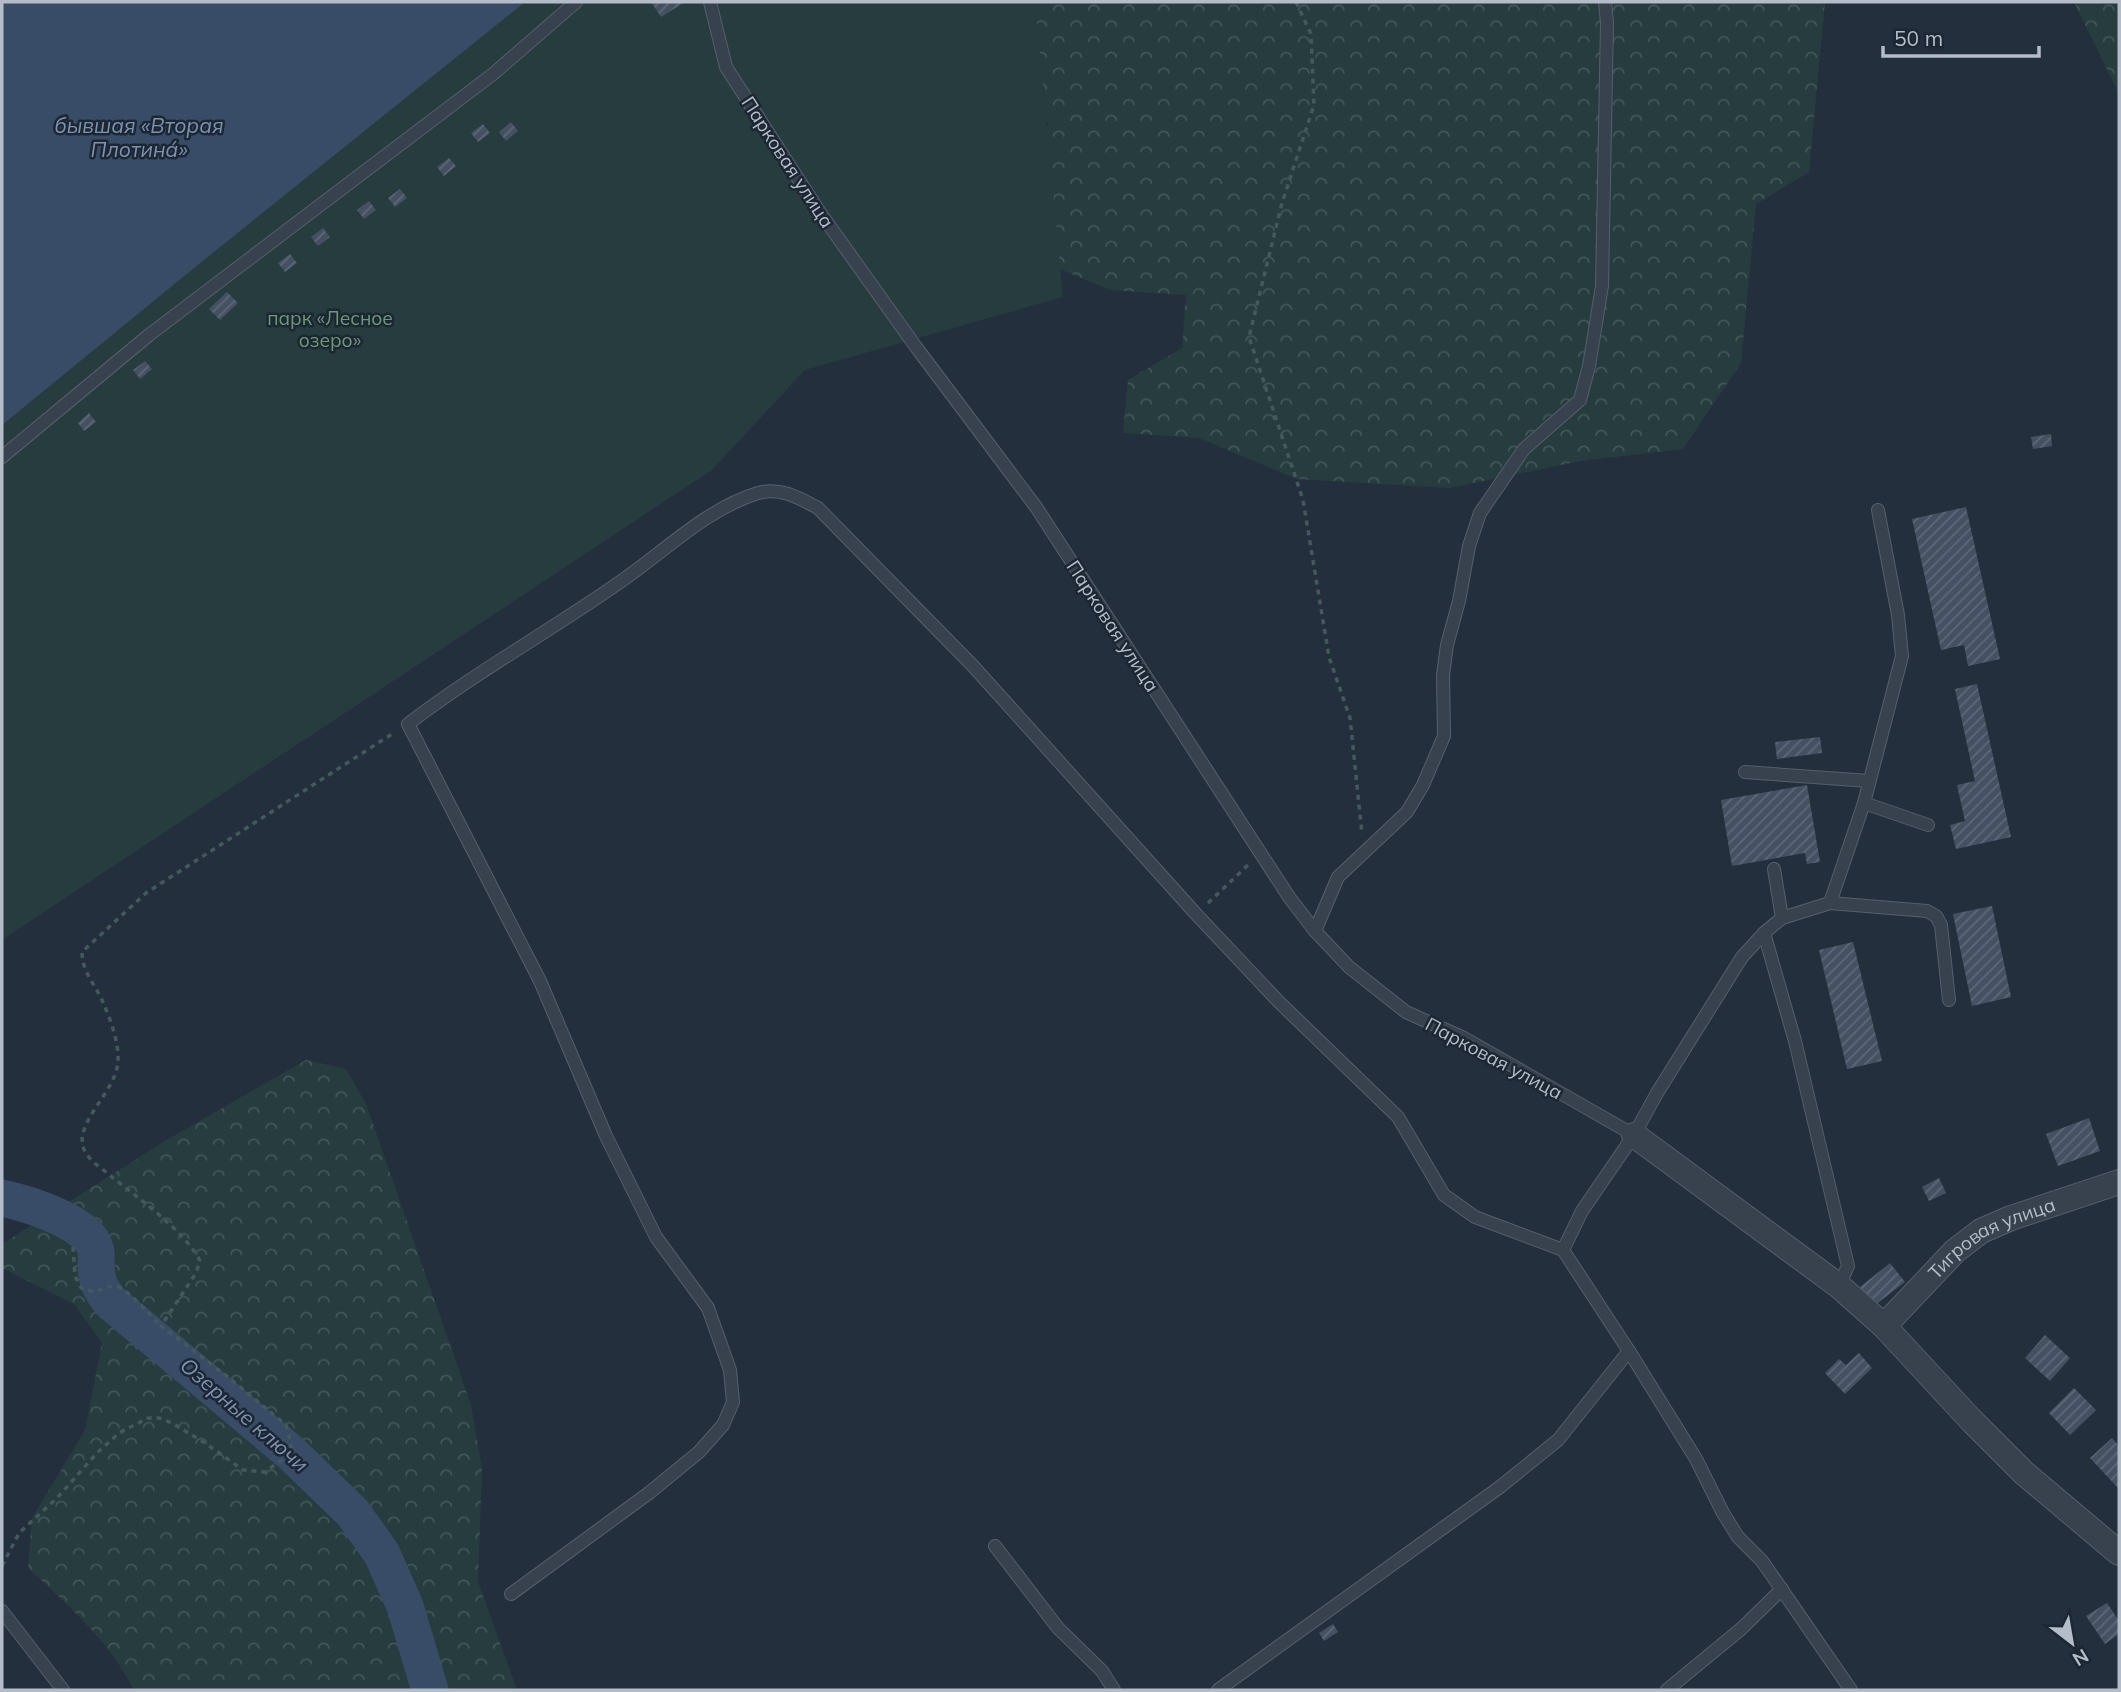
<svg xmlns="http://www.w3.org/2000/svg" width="2121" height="1692" viewBox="0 0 2121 1692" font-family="Mulish,sans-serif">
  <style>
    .forest { fill: url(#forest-crowns) }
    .park { fill: #263c3f }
    .water { fill: #394c67 }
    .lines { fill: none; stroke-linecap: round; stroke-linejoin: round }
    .river { stroke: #394c67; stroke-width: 37 }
    .building { fill: url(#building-hatch) }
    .lane-casing { stroke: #565f6c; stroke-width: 14 }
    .street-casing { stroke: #565f6c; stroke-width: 26 }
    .path { stroke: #44595c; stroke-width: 3.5; stroke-dasharray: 5 5; stroke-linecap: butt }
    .lane { stroke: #38414e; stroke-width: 12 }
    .street { stroke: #38414e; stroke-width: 24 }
    .labels { text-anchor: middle; stroke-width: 5; stroke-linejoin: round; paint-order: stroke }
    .street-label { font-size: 19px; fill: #b4bcc9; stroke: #1d2633 }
    .park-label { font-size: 19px; fill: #6b9a76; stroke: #1d2633 }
    .water-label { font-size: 21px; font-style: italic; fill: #7c92b1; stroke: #1d2633 }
  </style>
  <defs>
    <pattern id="forest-crowns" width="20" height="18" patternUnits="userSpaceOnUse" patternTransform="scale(1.75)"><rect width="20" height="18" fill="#263c3f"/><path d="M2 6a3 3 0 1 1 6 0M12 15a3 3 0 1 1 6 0" fill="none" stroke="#435659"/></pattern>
    <pattern id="building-hatch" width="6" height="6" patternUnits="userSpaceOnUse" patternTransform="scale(1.75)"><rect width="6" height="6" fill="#455162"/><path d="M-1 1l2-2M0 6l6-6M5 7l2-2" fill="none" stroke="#5d6877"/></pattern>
  </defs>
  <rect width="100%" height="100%" fill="#242f3e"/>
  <g class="forest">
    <polygon points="1024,2 1825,2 1809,172 1756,204 1741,363 1683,449 1580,461 1450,488 1297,479 1199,438 1123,433 1128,380 1182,348 1186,295 1110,290 1012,249 995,159 1048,126"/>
    <polygon points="2074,2 2119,2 2119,94"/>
    <path d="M306 1060 346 1069 366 1104 471 1405 482 1469 478 1582 517 1690H134C110 1642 67 1604 28 1568L32 1518 85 1430 102 1343 74 1304 2 1268V1244L165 1141Z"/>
  </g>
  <polygon class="park" points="2,2 1035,2 1063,297 805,370 712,470 2,940"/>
  <polygon class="water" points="2,2 525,2 194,268 2,425"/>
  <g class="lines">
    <path class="river" d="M2 1198C26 1203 88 1222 95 1248 97 1253 96 1259 96 1264 96 1281 101 1291 112 1303L291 1453 353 1513 382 1554 405 1606 430 1690"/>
  </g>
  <g class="building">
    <polygon points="651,2 685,2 661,17"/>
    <polygon points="511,122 518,131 506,141 499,132"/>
    <polygon points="483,124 490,133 478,142 471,133"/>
    <polygon points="449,158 456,166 444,176 437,167"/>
    <polygon points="400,189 407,198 395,207 388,198"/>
    <polygon points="369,201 376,210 364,219 357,210"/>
    <polygon points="323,228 330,237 318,246 311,237"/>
    <polygon points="290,254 297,263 285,272 278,263"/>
    <polygon points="227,292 238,303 220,320 209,309"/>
    <polygon points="145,361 152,369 140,379 133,370"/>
    <polygon points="89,413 96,422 84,431 78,423"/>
    <polygon points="2051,434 2052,446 2033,449 2031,437"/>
    <polygon points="1966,507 2000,659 1968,666 1964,645 1941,650 1912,519"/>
    <polygon points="1977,684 2011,837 1956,849 1950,825 1965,821 1957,785 1975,781 1955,689"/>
    <polygon points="1820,737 1822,753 1777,759 1775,742"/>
    <polygon points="1807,785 1820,862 1807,864 1805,853 1732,866 1721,800"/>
    <polygon points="1992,906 2011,997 1972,1006 1953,914"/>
    <polygon points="1853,942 1882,1061 1847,1069 1819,950"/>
    <polygon points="2089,1118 2100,1151 2058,1166 2046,1134"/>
    <polygon points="1939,1178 1946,1193 1929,1201 1922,1187"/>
    <polygon points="1890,1263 1905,1282 1875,1305 1860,1287"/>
    <polygon points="2045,1335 2070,1358 2050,1381 2025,1358"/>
    <polygon points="1859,1353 1872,1368 1845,1394 1825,1373 1839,1359 1846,1365"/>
    <polygon points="2074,1388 2096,1410 2070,1435 2049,1413"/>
    <polygon points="2112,1438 2119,1446 2119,1489 2090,1458"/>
    <polygon points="2107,1603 2119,1621 2119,1634 2105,1644 2086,1616"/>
    <polygon points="1333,1624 1338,1632 1324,1641 1319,1633"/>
  </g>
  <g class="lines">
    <g class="lane-casing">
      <g id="lane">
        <polyline points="710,2 726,67 773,140 821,214 916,347 1036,507 1289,897 1315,931 1349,967 1406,1012 1464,1038 1634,1135"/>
        <polyline points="2,457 149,335 493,74 576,2"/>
        <polyline points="1745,772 1869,781"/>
        <polyline points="1864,803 1928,825"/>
        <polyline points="1774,869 1782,918"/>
        <polyline points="1830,903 1864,803 1902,656 1898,615 1878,510"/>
        <polyline points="1315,931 1338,877 1407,812 1423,785 1444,736 1443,675 1447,645 1459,601 1469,546 1480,513 1524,449 1580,400 1589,366 1602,286 1607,23 1605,2"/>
        <polyline points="1764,933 1795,1041 1848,1266 1839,1286"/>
        <polyline points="1629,1351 1696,1459 1723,1513 1738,1537 1762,1561 1851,1690"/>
        <polyline points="995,1546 1058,1628 1102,1671 1114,1690"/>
        <path d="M511 1594 649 1493 699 1452 723 1425 733 1402 730 1370 708 1308 656 1237 606 1136 540 981 408 724C476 672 550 631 620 582 664 552 706 509 758 493 781 487 799 498 818 508L973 666 1196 914 1279 1002 1398 1117 1444 1195 1475 1217 1563 1250"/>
        <polyline points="2,1611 63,1690"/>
        <polyline points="1218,1690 1500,1487 1558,1440 1629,1351 1563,1250 1582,1211 1634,1135 1657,1093 1742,957 1764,933 1782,918 1830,903 1927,911 1936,916 1941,925 1949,1000"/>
        <polyline points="1667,1690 1741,1629 1782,1589"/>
      </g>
    </g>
    <g class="street-casing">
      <g id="street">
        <polyline points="1634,1135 1839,1286 1884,1326 1971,1420 2024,1473 2119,1553"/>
        <path id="s1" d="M1884 1326 1955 1251 1981 1231 2011 1218 2119 1182"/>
      </g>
    </g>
    <g class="path">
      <polyline points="1296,2 1311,34 1314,105 1282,203 1249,337 1303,500 1329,657 1350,718 1362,834"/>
      <polyline points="1208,903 1248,865"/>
      <path d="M73 1247 75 1276 81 1288C100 1296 99 1287 114 1286 125 1285 152 1318 161 1326"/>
      <path d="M2 1566 19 1533 57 1498 97 1453 119 1433 148 1418H159L172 1423 205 1443 243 1470 265 1472 291 1453V1442L286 1425 228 1377 161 1326 196 1273 200 1261C186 1232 138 1198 112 1177 104 1170 94 1164 88 1156 65 1128 117 1094 118 1061 119 1042 110 1018 102 1000 94 983 82 971 82 952L146 893 395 732"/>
    </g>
    <use href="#lane" class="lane"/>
    <use href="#street" class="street"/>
  </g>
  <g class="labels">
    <g class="street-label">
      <text transform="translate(788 162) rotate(57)" y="7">Парковая улица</text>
      <text transform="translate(1113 626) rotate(57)" y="7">Парковая улица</text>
      <text transform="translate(1494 1058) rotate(28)" y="7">Парковая улица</text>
      <text dy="7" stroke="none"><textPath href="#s1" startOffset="142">Тигровая улица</textPath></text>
    </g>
    <g class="park-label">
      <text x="330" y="325">парк «Лесное<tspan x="330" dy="22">озеро»</tspan></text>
    </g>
    <g class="water-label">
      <text x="139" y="133">бывшая «Вторая<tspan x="139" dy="24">Плотинá»</tspan></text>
      <text transform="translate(244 1415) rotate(41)" y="7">Озерные ключи</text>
    </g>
  </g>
  <rect width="2121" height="1692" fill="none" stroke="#b4bcc9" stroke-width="7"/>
  <g transform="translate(2072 1643) rotate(149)" stroke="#1d2633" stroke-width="5" paint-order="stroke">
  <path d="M0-5L12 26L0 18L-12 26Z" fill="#b4bcc9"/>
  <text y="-10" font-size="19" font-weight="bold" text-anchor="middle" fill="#b4bcc9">N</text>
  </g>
  <path d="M1883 46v10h156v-10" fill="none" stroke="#b4bcc9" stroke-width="3.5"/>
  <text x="1894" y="46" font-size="21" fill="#b4bcc9" stroke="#1d2633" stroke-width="5" paint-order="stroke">50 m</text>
</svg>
